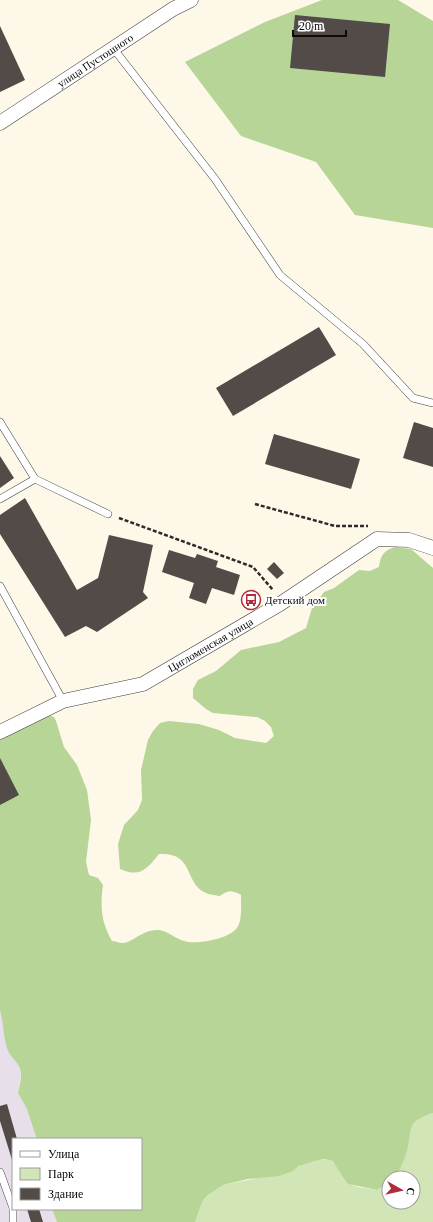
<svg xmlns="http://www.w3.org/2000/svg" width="433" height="1222" viewBox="0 0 433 1222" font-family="Georgia,serif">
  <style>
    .industrial { fill: #e7dfe9 }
    .green { fill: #d1e5b6 }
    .forest { fill: #b6d596 }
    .building { fill: #524b48 }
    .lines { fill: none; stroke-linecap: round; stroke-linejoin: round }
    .service-casing { stroke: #3d3d3d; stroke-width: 8 }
    .minor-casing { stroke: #3d3d3d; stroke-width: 15 }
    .path { stroke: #2c2c2c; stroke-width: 2.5; stroke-dasharray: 4 2; stroke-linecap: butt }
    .service { stroke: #fff; stroke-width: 7 }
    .minor { stroke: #fff; stroke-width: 14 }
    .labels { text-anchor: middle; stroke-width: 4; stroke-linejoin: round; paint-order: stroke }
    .street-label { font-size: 11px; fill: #0a0a0a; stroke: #fff }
    .poi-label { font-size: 11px; fill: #0a0a0a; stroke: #fff; text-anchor: start }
  </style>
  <rect width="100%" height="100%" fill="#fef8e9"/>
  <polygon class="industrial" points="0,1011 4,1022 5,1041 12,1057 19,1065 21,1073 18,1093 27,1109 33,1128 37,1139 13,1139 13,1209 52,1209 57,1222 0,1222"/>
  <path class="green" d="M433 1113V1222H195L203 1200 208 1195 223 1185 293 1171C304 1162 319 1157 333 1161 337 1166 339 1172 342 1177 349 1188 366 1188 377 1190L389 1183V1202H413V1178H394C400 1169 405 1158 408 1147 410 1139 409 1130 414 1123 419 1118 427 1115 433 1113Z"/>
  <g class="forest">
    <polygon points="322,0 398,0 433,21 433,228 355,215 316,162 241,136 185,62 265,22"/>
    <path d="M395 547 411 549 433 568V1113C427 1115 419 1118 414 1123 409 1130 410 1139 408 1147 405 1158 401 1169 394 1178H389V1183L377 1190 348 1184 343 1178 333 1161 324 1159 314 1161 299 1166 293 1171 279 1176 248 1179 223 1185 208 1195 203 1200 195 1222H57L52 1209H141V1139H37L33 1128 27 1109 18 1093C20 1083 24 1072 17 1063 13 1058 9 1054 7 1048 3 1036 4 1023 0 1011V724L19 717 49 715 54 717 56 721 64 747 77 765 87 790 91 820 86 862 89 875 98 878 103 885C100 906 101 922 112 941 115 941 119 943 122 943 133 943 142 929 159 930 168 931 176 939 184 941 196 945 232 939 238 926 242 920 241 903 241 895 232 890 228 890 220 896 215 895 209 895 204 892 184 881 194 852 159 854 147 869 140 878 120 869L118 844 124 825 138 810 142 800 141 770 148 740 153 731 160 723 169 721 199 724 219 730 235 738 266 743 274 736 271 727 265 721 257 717 213 713 206 709 193 698V689L198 680 216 671 241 650 279 642 306 628 312 608 324 592 334 588 359 570 370 571 379 567C381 555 383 551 395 547Z"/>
  </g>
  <g class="building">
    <polygon points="295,15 390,24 385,77 290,68"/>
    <polygon points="0,26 25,80 0,92"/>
    <polygon points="319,327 336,355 233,416 216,388"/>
    <polygon points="414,422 433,428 433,467 403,458"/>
    <polygon points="274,434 360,459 351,489 265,464"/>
    <polygon points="0,456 14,478 0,488"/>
    <polygon points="25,498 77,590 98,578 109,535 153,545 143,592 148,598 97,632 86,626 65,637 0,534 0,515"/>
    <polygon points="169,550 195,558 197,554 218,561 216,567 240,575 234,595 212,588 206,604 189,598 194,583 162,572"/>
    <polygon points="274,562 284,573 277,579 267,569"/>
    <polygon points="0,758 19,795 0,805"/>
    <polygon points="7,1104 17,1139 13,1139 13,1163 0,1121 0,1106"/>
    <polygon points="27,1209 39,1209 43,1222 31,1222"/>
  </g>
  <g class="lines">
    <g class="service-casing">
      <g id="service">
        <polyline points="113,48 215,179 280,275 363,344 413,398 433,403"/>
        <polyline points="0,422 35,479 108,514"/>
        <polyline points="0,499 35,479"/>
        <polyline points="0,586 63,701"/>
        <polyline points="0,1172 13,1208"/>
        <polyline points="13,1222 13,1209"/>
      </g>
    </g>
    <g class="minor-casing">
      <g id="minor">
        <path id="s1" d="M0 123 173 9 191 0"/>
        <path id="s2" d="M0 732 63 701 143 684 280 604 377 539 409 540 433 548"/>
      </g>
    </g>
    <g class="path">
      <polyline points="255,504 335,526 368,526"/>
      <polyline points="119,518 253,567 273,590"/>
    </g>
    <use href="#service" class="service"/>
    <use href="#minor" class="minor"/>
  </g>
  <defs>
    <g id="bus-ring" transform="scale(1)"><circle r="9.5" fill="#fff" stroke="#b02c3a" stroke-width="1.5"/><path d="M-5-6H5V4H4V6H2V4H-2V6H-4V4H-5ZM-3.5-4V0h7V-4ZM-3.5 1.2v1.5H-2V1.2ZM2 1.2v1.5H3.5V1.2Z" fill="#b02c3a"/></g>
  </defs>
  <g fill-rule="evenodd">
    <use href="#bus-ring" x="251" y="600"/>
  </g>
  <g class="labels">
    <g class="street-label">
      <text dy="4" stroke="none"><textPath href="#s1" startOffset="114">улица Пустошного</textPath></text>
      <text dy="4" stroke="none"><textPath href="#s2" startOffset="230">Цигломенская улица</textPath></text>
    </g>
    <g class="poi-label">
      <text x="265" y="604">Детский дом</text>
    </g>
  </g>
  <rect x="12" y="1138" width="130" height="72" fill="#ffffff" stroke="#9d9d9d"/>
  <rect x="20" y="1151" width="20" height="6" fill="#ffffff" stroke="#9d9d9d"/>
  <text x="48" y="1158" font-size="12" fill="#0a0a0a">Улица</text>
  <rect x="20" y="1168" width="20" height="12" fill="#d1e5b6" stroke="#9d9d9d"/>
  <text x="48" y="1178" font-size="12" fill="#0a0a0a">Парк</text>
  <rect x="20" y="1188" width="20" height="12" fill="#524b48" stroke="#9d9d9d"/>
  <text x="48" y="1198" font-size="12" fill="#0a0a0a">Здание</text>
  <g transform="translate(401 1190) rotate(98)"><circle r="19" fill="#ffffff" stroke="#9d9d9d"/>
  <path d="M0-3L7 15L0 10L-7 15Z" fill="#b02c3a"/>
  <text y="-6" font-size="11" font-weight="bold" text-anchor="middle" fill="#0a0a0a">С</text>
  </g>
  <path d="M293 30v6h53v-6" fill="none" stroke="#0a0a0a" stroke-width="2"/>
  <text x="299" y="30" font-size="12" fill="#0a0a0a" stroke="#ffffff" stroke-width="3" paint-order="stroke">20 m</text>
</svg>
